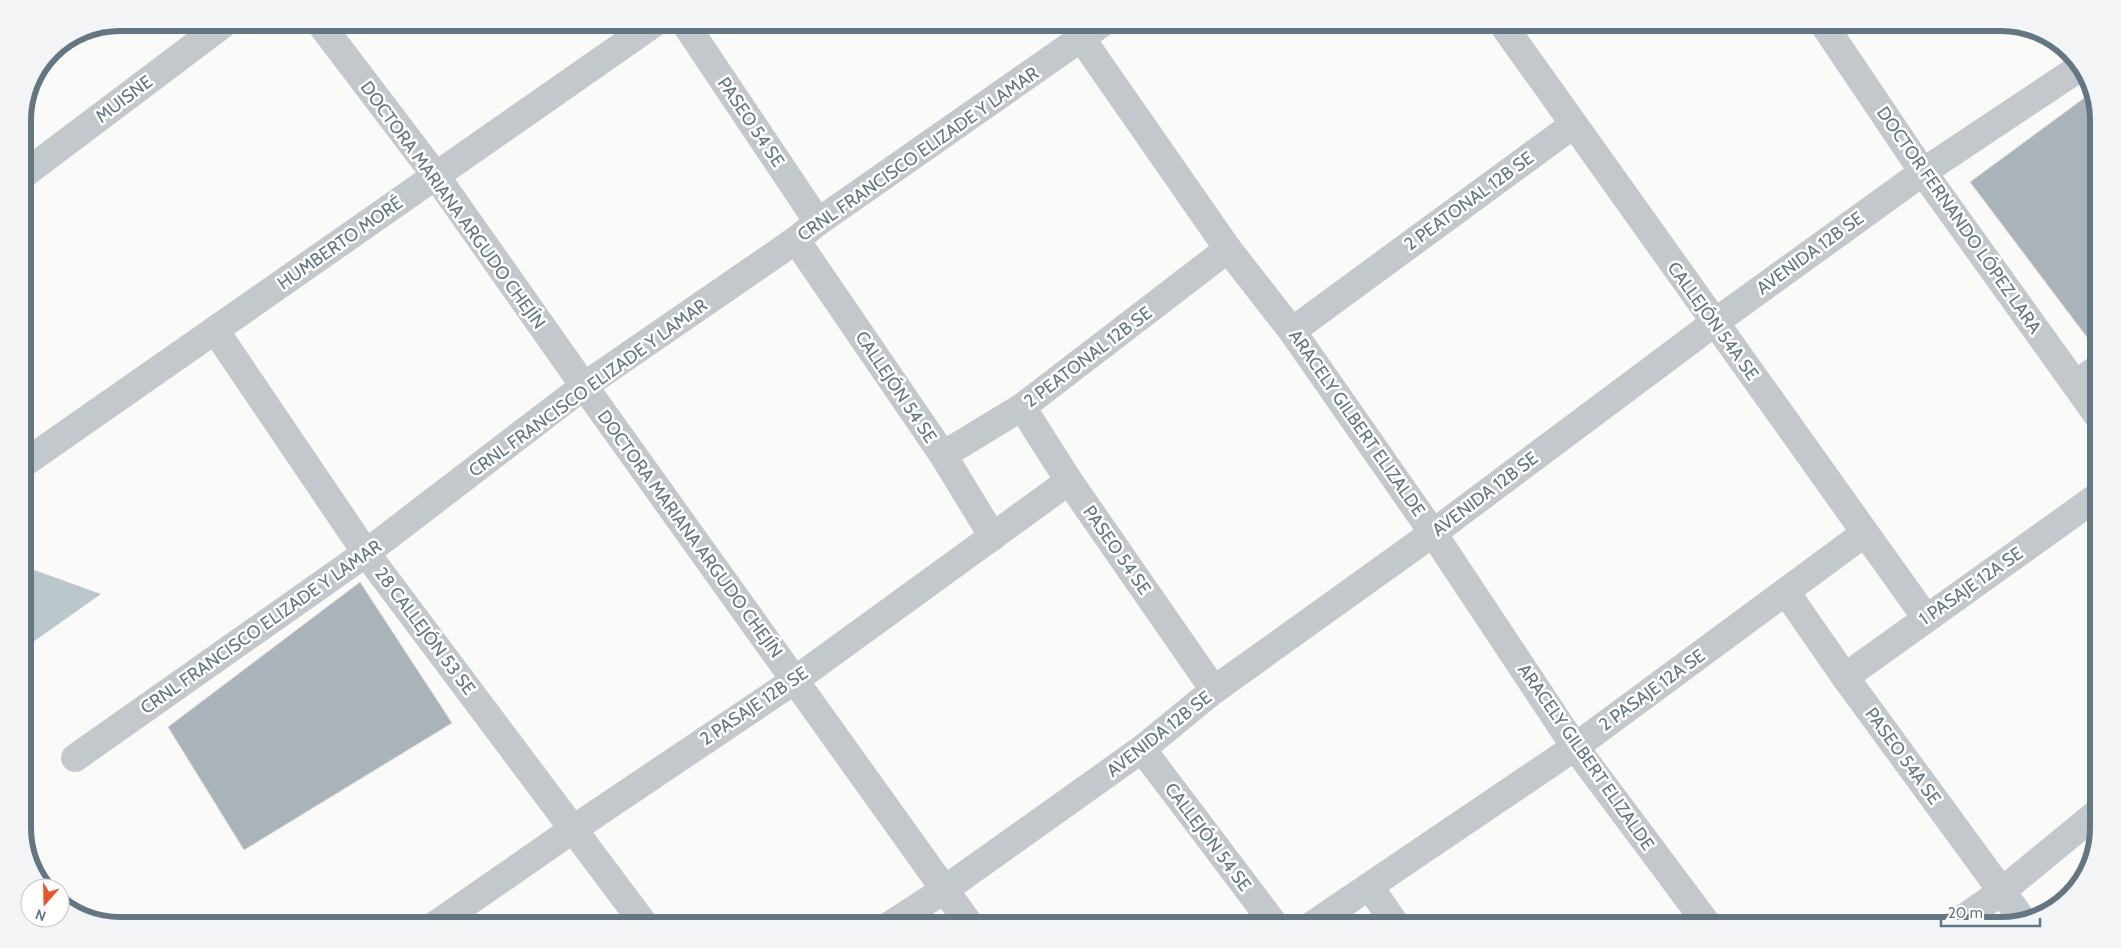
<svg xmlns="http://www.w3.org/2000/svg" width="2121" height="948" viewBox="0 0 2121 948" font-family="Cabin,sans-serif">
  <style>
    .water { fill: #bbc7cb }
    .building { fill: #aab3b9; stroke: #dcdcda }
    .lines { fill: none; stroke-linecap: round; stroke-linejoin: round }
    .minor { stroke: #c3c8cc; stroke-width: 28 }
    .labels { text-anchor: middle; stroke-width: 5; stroke-linejoin: round; paint-order: stroke }
    .street-label { font-size: 18px; fill: #657683; stroke: #fff }
    .rim { fill: none; stroke: #657683; stroke-width: 6 }
  </style>
  <rect width="100%" height="100%" fill="#fafaf8"/>
  <polygon class="water" points="23,566 101,594 23,649"/>
  <g class="building">
    <polygon points="2091,93 2098,114 2098,352 1970,182"/>
    <polygon points="360,582 452,723 244,850 168,727"/>
  </g>
  <g class="lines">
    <g class="minor">
      <polyline points="319,22 436,176 584,386 970,925"/>
      <polyline points="684,22 818,222"/>
      <polyline points="1070,22 1228,249 1292,331 1433,533 1575,747 1708,925"/>
      <polyline points="1501,22 1926,618"/>
      <polyline points="1822,22 1923,172 2098,416"/>
      <polyline points="23,175 226,22"/>
      <polyline points="796,240 943,455 993,537"/>
      <polyline points="215,330 366,553 645,925"/>
      <polyline points="1292,331 1573,125"/>
      <polyline points="2076,384 2098,368"/>
      <polyline points="1022,407 1069,481 1214,690"/>
      <polyline points="943,455 1022,407 1228,249"/>
      <polyline points="23,464 656,22"/>
      <polyline points="1786,592 1845,677 2022,919"/>
      <polyline points="1845,677 2098,496"/>
      <polyline points="1142,749 1275,925"/>
      <polyline points="75,758 366,553 584,386 796,240 818,222 1104,22"/>
      <polyline points="1370,887 1396,925"/>
      <polyline points="435,925 572,830 795,680 1069,481"/>
      <polyline points="890,925 944,890 1142,749 1214,690 1433,533 1714,323 1923,172 2082,66"/>
      <polyline points="1312,925 1575,747 1865,533"/>
      <polyline points="1954,925 2002,891 2098,812"/>
    </g>
  </g>
  <g class="labels">
    <g class="street-label">
      <text transform="translate(124 99) rotate(-37)" y="6">MUISNE</text>
      <text transform="translate(751 122) rotate(56)" y="6">PASEO 54 SE</text>
      <text transform="translate(918 154) rotate(-35)" y="6">CRNL FRANCISCO ELIZADE Y LAMAR</text>
      <text transform="translate(1469 201) rotate(-36)" y="6">2 PEATONAL 12B SE</text>
      <text transform="translate(453 205) rotate(54)" y="6">DOCTORA MARIANA ARGUDO CHEJÍN</text>
      <text transform="translate(1959 220) rotate(55)" y="6">DOCTOR FERNANDO LÓPEZ LARA</text>
      <text transform="translate(340 243) rotate(-35)" y="6">HUMBERTO MORÉ</text>
      <text transform="translate(1810 253) rotate(-36)" y="6">AVENIDA 12B SE</text>
      <text transform="translate(1713 321) rotate(54)" y="6">CALLEJÓN 54A SE</text>
      <text transform="translate(1088 357) rotate(-37)" y="6">2 PEATONAL 12B SE</text>
      <text transform="translate(896 387) rotate(56)" y="6">CALLEJÓN 54 SE</text>
      <text transform="translate(588 388) rotate(-36)" y="6">CRNL FRANCISCO ELIZADE Y LAMAR</text>
      <text transform="translate(1357 423) rotate(55)" y="6">ARACELY GILBERT ELIZALDE</text>
      <text transform="translate(1485 494) rotate(-37)" y="6">AVENIDA 12B SE</text>
      <text transform="translate(690 534) rotate(54)" y="6">DOCTORA MARIANA ARGUDO CHEJÍN</text>
      <text transform="translate(1117 550) rotate(55)" y="6">PASEO 54 SE</text>
      <text transform="translate(1971 586) rotate(-35)" y="6">1 PASAJE 12A SE</text>
      <text transform="translate(261 627) rotate(-35)" y="6">CRNL FRANCISCO ELIZADE Y LAMAR</text>
      <text transform="translate(425 631) rotate(53)" y="6">28 CALLEJÓN 53 SE</text>
      <text transform="translate(1652 690) rotate(-36)" y="6">2 PASAJE 12A SE</text>
      <text transform="translate(754 706) rotate(-34)" y="6">2 PASAJE 12B SE</text>
      <text transform="translate(1159 734) rotate(-38)" y="6">AVENIDA 12B SE</text>
      <text transform="translate(1903 756) rotate(54)" y="6">PASEO 54A SE</text>
      <text transform="translate(1586 757) rotate(55)" y="6">ARACELY GILBERT ELIZALDE</text>
      <text transform="translate(1208 837) rotate(53)" y="6">CALLEJÓN 54 SE</text>
    </g>
  </g>
  <path d="M0 0H2121V948H0ZM120 31H2001A89 89 0 0 1 2090 120V828A89 89 0 0 1 2001 917H120A89 89 0 0 1 31 828V120A89 89 0 0 1 120 31Z" fill="#f3f4f5" fill-rule="evenodd"/>
  <path class="rim" d="M120 31H2001A89 89 0 0 1 2090 120V828A89 89 0 0 1 2001 917H120A89 89 0 0 1 31 828V120A89 89 0 0 1 120 31Z"/>
  <g transform="translate(45 903) rotate(200)"><circle r="24" fill="#ffffff" stroke="#c1c8cd"/>
  <path d="M0-4L9 19L0 12L-9 19Z" fill="#e4572e"/>
  <text y="-8" font-size="14" font-weight="bold" text-anchor="middle" fill="#657683">N</text>
  </g>
  <path d="M1941 918v8h99v-8" fill="none" stroke="#657683" stroke-width="2.5"/>
  <text x="1948" y="918" font-size="15" fill="#657683" stroke="#ffffff" stroke-width="4" paint-order="stroke">20 m</text>
</svg>
